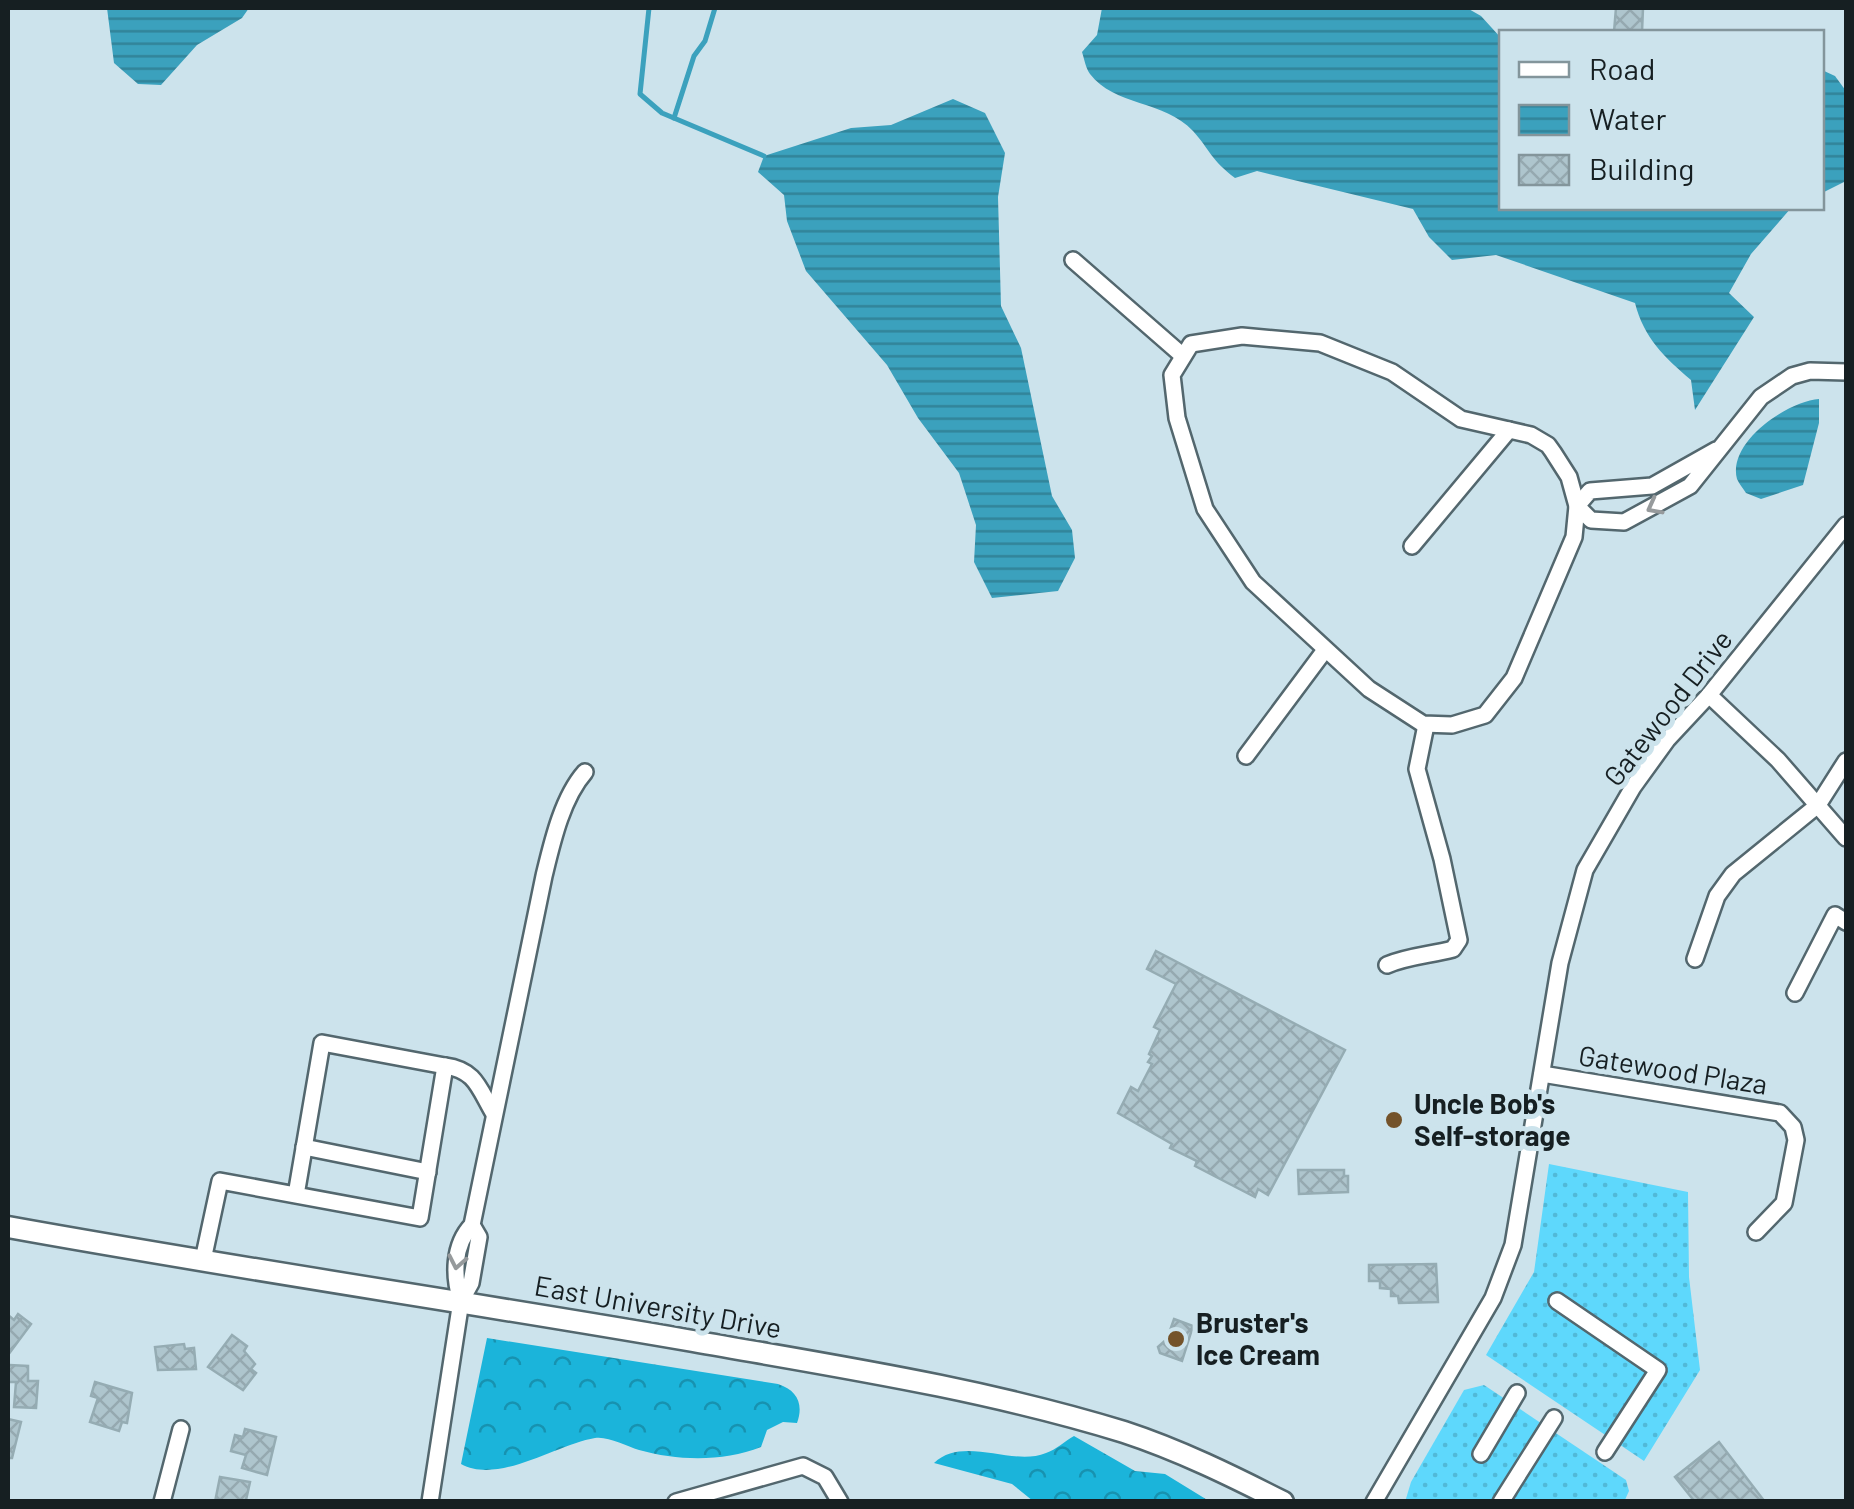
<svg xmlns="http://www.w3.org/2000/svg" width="1854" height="1509" viewBox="0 0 1854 1509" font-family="Barlow,sans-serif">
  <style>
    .grass { fill: url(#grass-dots) }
    .forest { fill: url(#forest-crowns) }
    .water { fill: url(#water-rules) }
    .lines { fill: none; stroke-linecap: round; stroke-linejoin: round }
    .stream { stroke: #3ba1bd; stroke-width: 5 }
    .building { fill: url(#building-cross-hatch); stroke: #95acb3; stroke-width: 2.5 }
    .minor-casing { stroke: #53676e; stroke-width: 20 }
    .major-casing { stroke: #53676e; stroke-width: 25 }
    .minor { stroke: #fff; stroke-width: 15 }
    .major { stroke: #fff; stroke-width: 20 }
    .oneway { stroke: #969a9c }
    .poi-dot { fill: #74532a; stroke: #cce3ec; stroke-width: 4 }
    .labels { text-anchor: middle; stroke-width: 10; stroke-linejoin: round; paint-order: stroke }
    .street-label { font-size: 28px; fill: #161f22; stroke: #cce3ec }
    .poi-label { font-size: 28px; font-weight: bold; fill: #161f22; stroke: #cce3ec; text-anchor: start }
  </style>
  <defs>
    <pattern id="grass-dots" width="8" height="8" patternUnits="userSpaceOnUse" patternTransform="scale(2.5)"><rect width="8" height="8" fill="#5ed8fc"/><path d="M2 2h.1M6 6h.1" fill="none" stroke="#51b9d8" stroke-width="1.8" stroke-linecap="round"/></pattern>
    <pattern id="forest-crowns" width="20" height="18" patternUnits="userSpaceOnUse" patternTransform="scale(2.5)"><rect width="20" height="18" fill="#1bb4da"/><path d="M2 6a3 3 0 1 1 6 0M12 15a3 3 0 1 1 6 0" fill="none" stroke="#1792b0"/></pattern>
    <pattern id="water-rules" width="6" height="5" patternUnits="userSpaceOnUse" patternTransform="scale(2.5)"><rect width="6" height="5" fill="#3ba1bd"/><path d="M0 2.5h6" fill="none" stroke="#318399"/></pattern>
    <pattern id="building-cross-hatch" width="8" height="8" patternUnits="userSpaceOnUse" patternTransform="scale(2.5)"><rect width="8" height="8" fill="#aec5cd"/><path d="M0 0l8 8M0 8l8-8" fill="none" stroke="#95a9b0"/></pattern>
  </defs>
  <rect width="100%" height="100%" fill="#cce3ec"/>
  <g class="grass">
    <polygon points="1549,1164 1688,1192 1689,1277 1700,1370 1644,1461 1486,1355 1534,1272"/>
    <polygon points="1484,1385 1626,1480 1629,1491 1624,1502 1405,1502 1411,1482 1464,1390"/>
  </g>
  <g class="forest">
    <path d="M487 1338 778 1384C797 1390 804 1404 797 1423L783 1422 767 1430 761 1447C723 1462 678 1461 639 1450 626 1446 608 1436 595 1438 557 1444 499 1485 461 1464Z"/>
    <path d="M1074 1436 1135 1471 1165 1474 1209 1501H1033L1012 1484 934 1463C964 1435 1012 1467 1046 1453 1056 1450 1065 1441 1074 1436Z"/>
  </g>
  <g class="water">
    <polygon points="107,8 249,8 242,18 197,45 161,85 138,84 114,63"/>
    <path d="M1102 8H1467L1481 16 1501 38 1502 208H1791L1751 254 1729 293 1754 317 1695 410 1691 380C1664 357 1644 338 1635 303L1496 255 1452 260 1429 237 1413 209 1257 171 1235 178C1211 160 1210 150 1193 131 1164 100 1114 106 1090 74 1086 69 1084 58 1082 52L1097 35Z"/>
    <polygon points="1822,70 1835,76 1846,91 1846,181 1822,193"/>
    <polygon points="953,99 985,113 1005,153 998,197 1001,306 1021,348 1052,496 1072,530 1075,558 1058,591 992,598 974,562 976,525 959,473 918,418 887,365 806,271 787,221 784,195 758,172 764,156 851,128 891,125"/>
    <path d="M1819 399V423L1803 485 1761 499 1746 493C1743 488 1739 484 1737 479 1727 442 1788 401 1819 399Z"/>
  </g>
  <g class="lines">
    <g class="stream">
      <polyline points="649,8 640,94 662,113 764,156"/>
      <polyline points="674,118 694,56 705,41 715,8"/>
    </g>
  </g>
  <g class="building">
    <polygon points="1616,8 1643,8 1642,32 1614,32"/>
    <polygon points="1156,951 1345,1050 1268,1195 1258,1189 1255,1197 1195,1166 1197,1161 1170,1148 1172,1144 1118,1113 1131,1087 1138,1091 1152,1064 1148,1062 1152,1056 1149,1054 1160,1030 1154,1027 1176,984 1147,969"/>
    <polygon points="1298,1170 1344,1170 1344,1176 1348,1176 1348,1192 1299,1194"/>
    <polygon points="1436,1264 1438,1302 1399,1303 1398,1296 1391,1296 1391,1289 1380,1288 1380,1281 1369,1281 1369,1265"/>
    <polygon points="18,1314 31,1324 8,1355 8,1315 14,1320"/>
    <polygon points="1174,1319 1193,1326 1182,1361 1160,1353 1158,1347 1167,1339"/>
    <polygon points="232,1335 247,1346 244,1351 255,1364 251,1369 256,1373 243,1390 208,1367"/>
    <polygon points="184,1344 185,1349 194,1348 196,1369 158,1370 155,1347"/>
    <polygon points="9,1365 28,1366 28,1381 38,1381 36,1408 14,1407 16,1382 8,1382"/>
    <polygon points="95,1382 132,1393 127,1423 122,1422 119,1431 90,1422 98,1398 91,1396"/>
    <polygon points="8,1419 21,1422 12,1458 8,1458"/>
    <polygon points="245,1429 276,1437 267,1475 242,1468 246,1455 231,1451 235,1435 243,1437"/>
    <polygon points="1719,1442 1765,1502 1695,1502 1675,1477"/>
    <polygon points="220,1477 250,1482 246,1500 215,1502"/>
  </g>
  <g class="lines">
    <g class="minor-casing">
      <g id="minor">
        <polyline points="1073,260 1183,356"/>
        <polygon points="1242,336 1320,343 1392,372 1461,419 1531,435 1548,445 1553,452 1569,477 1577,506 1574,537 1514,678 1485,715 1452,725 1423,724 1369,689 1253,582 1205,509 1177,418 1172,375 1191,344"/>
        <polyline points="1716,450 1652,486 1590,491 1577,506 1591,520 1624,522 1690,486 1761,397 1792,376 1810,371 1846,372"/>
        <polyline points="1412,546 1509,430"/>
        <polyline points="1709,695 1778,760 1846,838"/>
        <polyline points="1246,756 1325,650"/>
        <polyline points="1695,959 1717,896 1733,874 1818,805 1846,761"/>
        <path d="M1387 965C1408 956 1431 955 1453 949L1459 940 1442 859 1417 769 1426 725"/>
        <polyline points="1795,993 1835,915 1846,922"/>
        <path d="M445 1066C476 1070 479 1089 494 1114"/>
        <polyline points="1542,1074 1780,1113 1793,1127 1796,1140 1784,1203 1756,1232"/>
        <polyline points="304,1147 428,1172"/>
        <polyline points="203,1260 220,1181 420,1218 445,1066 322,1043 296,1195"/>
        <path d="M461 1301C453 1276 453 1245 472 1225L544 876C552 843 562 798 585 772"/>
        <polyline points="1557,1301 1658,1370 1605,1452"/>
        <polyline points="1481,1454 1517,1393"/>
        <polyline points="162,1502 181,1429"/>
        <polyline points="430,1502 461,1301 471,1283 479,1237 472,1225"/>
        <polyline points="676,1502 803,1466 825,1477 840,1502"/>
        <polyline points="1374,1502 1493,1298 1513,1245 1560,963 1585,870 1633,787 1667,740 1709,695 1846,525"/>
        <polyline points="1501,1502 1554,1418"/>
      </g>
    </g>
    <g class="major-casing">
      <path id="major" d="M8 1227C234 1268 461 1301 687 1340 834 1366 981 1388 1124 1432 1179 1450 1232 1476 1283 1502"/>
    </g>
    <use href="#minor" class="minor"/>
    <use href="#major" class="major"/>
  </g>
  <defs><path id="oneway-chevron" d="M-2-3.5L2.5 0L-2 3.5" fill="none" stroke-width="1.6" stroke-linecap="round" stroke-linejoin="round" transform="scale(2.5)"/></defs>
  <g class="oneway">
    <use href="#oneway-chevron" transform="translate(1654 507) rotate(152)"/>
    <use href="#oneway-chevron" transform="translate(457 1262) rotate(101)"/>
  </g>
  <g class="poi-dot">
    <circle cx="1394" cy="1120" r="10"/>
    <circle cx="1176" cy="1339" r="10"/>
  </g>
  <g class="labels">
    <g class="street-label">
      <text transform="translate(1668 708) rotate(-52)" y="10">Gatewood Drive</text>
      <text transform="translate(1673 1070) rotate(9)" y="10">Gatewood Plaza</text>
      <text transform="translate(658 1307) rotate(10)" y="10">East University Drive</text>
    </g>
    <g class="poi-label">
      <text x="1414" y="1114">Uncle Bob's<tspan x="1414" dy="32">Self-storage</tspan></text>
      <text x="1196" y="1333">Bruster's<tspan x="1196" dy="32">Ice Cream</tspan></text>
    </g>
  </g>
  <rect width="1854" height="1509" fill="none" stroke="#161f22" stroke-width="20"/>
  <rect x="1499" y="30" width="325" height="180" fill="#cce3ec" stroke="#83959b" stroke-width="2.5"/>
  <rect x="1519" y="62" width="50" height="15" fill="#ffffff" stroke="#83959b" stroke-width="2.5"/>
  <text x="1589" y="80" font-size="30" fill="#161f22">Road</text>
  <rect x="1519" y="105" width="50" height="30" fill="url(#water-rules)" stroke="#83959b" stroke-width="2.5"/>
  <text x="1589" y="130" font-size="30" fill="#161f22">Water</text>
  <rect x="1519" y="155" width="50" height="30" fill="url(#building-cross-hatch)" stroke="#83959b" stroke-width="2.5"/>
  <text x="1589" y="180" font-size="30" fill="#161f22">Building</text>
</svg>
